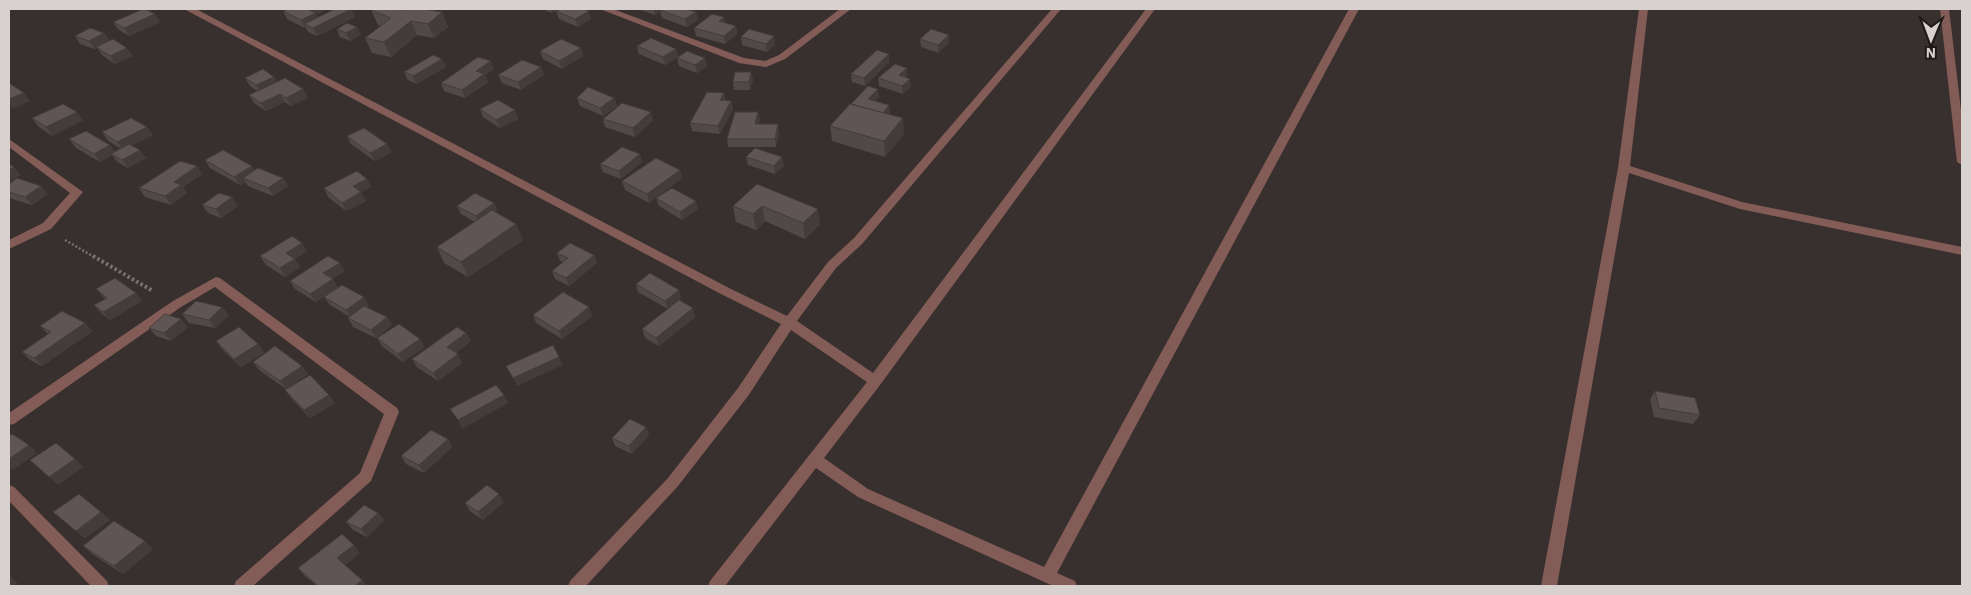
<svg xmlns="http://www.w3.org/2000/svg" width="1971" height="595" viewBox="0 0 1971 595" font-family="'IBM Plex Sans',sans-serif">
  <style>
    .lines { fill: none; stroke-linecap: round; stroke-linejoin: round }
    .path-far1 { stroke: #797170; stroke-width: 2.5; stroke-dasharray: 2 2; stroke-linecap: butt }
    .path { stroke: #797170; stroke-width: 4; stroke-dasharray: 2.5 2.5; stroke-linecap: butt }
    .minor { fill: #845c57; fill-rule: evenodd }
    .wall { fill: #514948 }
    .shaded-wall { fill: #423c3b }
    .building { fill: #5e5554; stroke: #423c3b }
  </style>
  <rect width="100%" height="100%" fill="#38302e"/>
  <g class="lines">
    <polyline class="path-far1" points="65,240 96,258"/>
    <polyline class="path" points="93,256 153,291"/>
    <g class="minor">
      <polygon points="184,9 196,9 729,288 787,316 828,262 854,238 1052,9 1061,9 862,244 836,268 797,321 873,373 1146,9 1155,9 880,385 824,458 868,489 1044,567 1349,9 1359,9 1057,573 1075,581 1077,586 1053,586 858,497 816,468 725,586 708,586 710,581 867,382 791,330 748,396 678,486 586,586 568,586 570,581 668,478 738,388 781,324 721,294"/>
      <polygon points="600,9 613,9 744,58 765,61 779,55 840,9 851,9 785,59 766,67 739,63"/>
      <polygon points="1639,9 1648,9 1630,166 1742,202 1962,247 1962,255 1740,209 1629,173 1557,586 1541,586 1618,168"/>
      <polygon points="1940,9 1949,9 1962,119 1962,165 1957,162"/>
      <polygon points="9,139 83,192 51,229 9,249 9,240 43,223 70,193 9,147"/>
      <polygon points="216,277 220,278 397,408 399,412 371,481 253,586 234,586 236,581 360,473 384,414 215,287 181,307 14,424 9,425 9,413 173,301"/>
      <polygon points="9,485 14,487 107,581 109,586 91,586 9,501"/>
    </g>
  </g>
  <g class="wall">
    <polygon points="351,9 355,17 317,36 308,32 306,28 305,28 287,19 283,11 316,15 318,17"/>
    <polygon points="405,9 433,9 431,10 442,12 448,27 434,38 417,35 391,57 372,53 365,38 381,26 378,25 371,10 402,10"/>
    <polygon points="542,9 560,9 552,13"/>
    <polygon points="638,9 694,9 694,12 696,12 698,20 687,27 662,18 660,11 655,15"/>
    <polygon points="556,11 591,19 578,27 559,19"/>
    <polygon points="113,22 160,22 129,36 118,29"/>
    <polygon points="725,23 736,26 737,34 725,44 696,36 694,28"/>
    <polygon points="337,29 361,35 350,41 340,37"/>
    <polygon points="104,33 110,41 133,56 115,64 102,55 97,48 95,49 80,44 75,36"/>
    <polygon points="741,37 775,44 767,52 742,45"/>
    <polygon points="920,39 949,43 938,53 921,47"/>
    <polygon points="637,46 676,49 678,57 665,65 639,54"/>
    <polygon points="540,51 583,56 562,69 543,59"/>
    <polygon points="889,54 889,62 865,86 852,82 851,74"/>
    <polygon points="677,58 705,58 707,66 697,73 679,66"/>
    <polygon points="442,59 446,67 416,84 408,80 404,72"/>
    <polygon points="494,69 485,75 488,82 465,98 444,91 441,83"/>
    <polygon points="751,72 753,80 750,90 734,90 733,82"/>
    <polygon points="498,75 544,75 521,90 502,83"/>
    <polygon points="907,76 906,77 911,87 903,94 879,86 878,78"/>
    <polygon points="274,77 277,82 303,89 308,98 291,106 285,102 266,111 254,103 249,95 257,91 250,86 245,78"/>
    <polygon points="724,93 725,100 731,101 733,109 720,134 692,131 690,123"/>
    <polygon points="879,97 874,101 889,105 890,114 889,114 904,134 885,157 832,141 830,126"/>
    <polygon points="577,98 614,98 617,106 603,116 580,106"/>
    <polygon points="480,109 515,110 518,119 500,128 483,117"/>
    <polygon points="758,112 760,120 759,124 779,132 776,147 728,147 727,139"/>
    <polygon points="32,118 83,120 52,136 39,127"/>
    <polygon points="603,119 653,120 635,137 605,127"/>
    <polygon points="147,127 153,135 132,145 140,150 146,158 128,168 117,162 112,155 100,162 76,148 69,139 115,151 120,148 108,141 102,132"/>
    <polygon points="347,136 392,152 375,161 351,144"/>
    <polygon points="746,157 784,166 775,174 748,165"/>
    <polygon points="205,160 255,170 283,178 288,186 273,196 248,186 245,182 240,185 210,168"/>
    <polygon points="642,162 621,179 603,172 600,164"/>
    <polygon points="197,166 202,174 183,187 187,193 171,205 145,197 139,188"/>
    <polygon points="680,170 682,178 649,203 625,190 622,181"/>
    <polygon points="367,179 371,187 361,192 366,201 346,211 328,197 324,188"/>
    <polygon points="9,184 48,194 32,205 9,198"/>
    <polygon points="757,184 820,224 805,239 765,221 756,230 736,222 733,206"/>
    <polygon points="656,198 698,209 682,220 659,206"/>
    <polygon points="494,203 497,211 495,212 516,224 523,240 468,277 444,263 437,247 475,222 461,214 457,206"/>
    <polygon points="202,205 238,206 221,218 208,213"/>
    <polygon points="307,251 295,259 300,267 285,277 266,265 260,256"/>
    <polygon points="557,253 594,255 597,263 569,286 555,279 552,271 563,262 560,261"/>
    <polygon points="345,271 332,279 338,288 369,305 366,307 387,317 392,325 376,338 353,327 348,318 350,317 330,305 324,297 337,288 316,302 295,289 290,281"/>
    <polygon points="636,284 681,298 679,300 695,317 659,346 645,338 642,329 668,309 638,292"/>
    <polygon points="96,289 142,301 110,320 101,313 94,305 105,299"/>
    <polygon points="182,314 229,315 215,328 189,323"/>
    <polygon points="533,315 592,316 562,339 536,323"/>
    <polygon points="40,326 93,331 42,366 30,360 22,352 48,334"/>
    <polygon points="188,327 171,341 156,336 149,328"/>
    <polygon points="466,333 471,341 455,353 462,363 438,381 417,367 412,359"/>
    <polygon points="377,338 425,347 403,362 382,346"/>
    <polygon points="216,341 258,344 264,353 241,367 222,349"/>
    <polygon points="253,362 302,366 308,374 289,387 335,403 310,418 291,398 285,390 286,389 259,370"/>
    <polygon points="1655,391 1700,415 1693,424 1654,417 1650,399"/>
    <polygon points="646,427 649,435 632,454 615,446 612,438"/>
    <polygon points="448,439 452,447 424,473 406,464 401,456"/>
    <polygon points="504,502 483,520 470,511 465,503"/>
    <polygon points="53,512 101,512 110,520 85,538"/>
    <polygon points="378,513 384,520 367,537 353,530 346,522"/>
    <polygon points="83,546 153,549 123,574 92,554"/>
    <polygon points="360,553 345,565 362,580 367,586 317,586 305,576 298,568"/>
  </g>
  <g class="shaded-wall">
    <polygon points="307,9 328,9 316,15 320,21 304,24 306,28 305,28 301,20"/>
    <polygon points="351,9 355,17 317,36 313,28"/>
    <polygon points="551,9 560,9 552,13"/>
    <polygon points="654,9 664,9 660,10 660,11 655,15"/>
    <polygon points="688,9 694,9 695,13 696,12 698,20 687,27 685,19"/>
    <polygon points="589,11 591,19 578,27 575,19"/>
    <polygon points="442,12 448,27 434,38 428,24"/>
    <polygon points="155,14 160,22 129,36 124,28"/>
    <polygon points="724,17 726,25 719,21"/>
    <polygon points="411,21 417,35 391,57 384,42"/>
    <polygon points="736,26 737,34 725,44 724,36"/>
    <polygon points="357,27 361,35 350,41 346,33"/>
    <polygon points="104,33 110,41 95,49 89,41"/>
    <polygon points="949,35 949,43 938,53 938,45"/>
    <polygon points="774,36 775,44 767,52 766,44"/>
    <polygon points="127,48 133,56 115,64 110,56"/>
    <polygon points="581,48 583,56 562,69 559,61"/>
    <polygon points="676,49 678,57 665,65 663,57"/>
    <polygon points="889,54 889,62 865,86 864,78"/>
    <polygon points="705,58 707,66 697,73 695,65"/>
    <polygon points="442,59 446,67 416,84 413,76"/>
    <polygon points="491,61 494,69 485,75 488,82 465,98 462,90 476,71"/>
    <polygon points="541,67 544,75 521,90 518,82"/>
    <polygon points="907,68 907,76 899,83 899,75"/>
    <polygon points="751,72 753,80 750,90 749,82"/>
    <polygon points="274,77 279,85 261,93 256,85"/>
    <polygon points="910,79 911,87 903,94 902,86"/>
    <polygon points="303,89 308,98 291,106 286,98"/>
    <polygon points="878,89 879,97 869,108 868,99"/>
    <polygon points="24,93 30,101 13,109 9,104 9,99"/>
    <polygon points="724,93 725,102 720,100"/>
    <polygon points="280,94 285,102 266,111 261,103"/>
    <polygon points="614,98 617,106 603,116 600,108"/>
    <polygon points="731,101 733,109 720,134 718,126"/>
    <polygon points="889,105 890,114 882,123 881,115"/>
    <polygon points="515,110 518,119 500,128 496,120"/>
    <polygon points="77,112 83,120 52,136 46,127"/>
    <polygon points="651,112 653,120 635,137 633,128"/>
    <polygon points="758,112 760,120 757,132 755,124"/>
    <polygon points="903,118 904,134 885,157 884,141"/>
    <polygon points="778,124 779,132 776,147 775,139"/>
    <polygon points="147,127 153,135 123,150 117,142"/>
    <polygon points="387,144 392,152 375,161 370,153"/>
    <polygon points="110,145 116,153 111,154 112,155 100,162 94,154"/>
    <polygon points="140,150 146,158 128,168 122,160"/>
    <polygon points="640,154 642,162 621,179 619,171"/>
    <polygon points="782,157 784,166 775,174 774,166"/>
    <polygon points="197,166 202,174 183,187 187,193 171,205 165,196 174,182"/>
    <polygon points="252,166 258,175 243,178 245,182 240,185 234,177"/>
    <polygon points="14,167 21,175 9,182 9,170"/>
    <polygon points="680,170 682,178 649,203 647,194"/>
    <polygon points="283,178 288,186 273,196 268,188"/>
    <polygon points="367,179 371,187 358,194 353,186"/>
    <polygon points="41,186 48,194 32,205 25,197"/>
    <polygon points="361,192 366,201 346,211 342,203"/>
    <polygon points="232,197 238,206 221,218 216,209"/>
    <polygon points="696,201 698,209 682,220 680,212"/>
    <polygon points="494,203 497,211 479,224 476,216"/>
    <polygon points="762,206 765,221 756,230 753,214"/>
    <polygon points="818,209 820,224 805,239 803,223"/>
    <polygon points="516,224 523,240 468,277 461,262"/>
    <polygon points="302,243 307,251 295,259 300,267 285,277 280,268 286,253"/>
    <polygon points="594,255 597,263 569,286 566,278"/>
    <polygon points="340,263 345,271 328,282 323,273"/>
    <polygon points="333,279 338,288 316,302 310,294"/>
    <polygon points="679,290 681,298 668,309 665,301"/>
    <polygon points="136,293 142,301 110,320 103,312"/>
    <polygon points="364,297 369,305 351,318 346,310"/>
    <polygon points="222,307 229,315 215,328 209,320"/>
    <polygon points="589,307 592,316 562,339 559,331"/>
    <polygon points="693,308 695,317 659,346 656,338"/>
    <polygon points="387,317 392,325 376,338 371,330"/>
    <polygon points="181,319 188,327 171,341 164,333"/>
    <polygon points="85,323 93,331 42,366 34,358"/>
    <polygon points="466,333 471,341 452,356 447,347"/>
    <polygon points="420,339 425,347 403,362 398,354"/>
    <polygon points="258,344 264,353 241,367 234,359"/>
    <polygon points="458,354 462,363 438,381 433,373"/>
    <polygon points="559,357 563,365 517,386 513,378"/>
    <polygon points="302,366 308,374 286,389 280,381"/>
    <polygon points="9,379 12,382 9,384"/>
    <polygon points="329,395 335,403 310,418 304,410"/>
    <polygon points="504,395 508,403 462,429 458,420"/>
    <polygon points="646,427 649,435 632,454 629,446"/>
    <polygon points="448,439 452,447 424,473 419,465"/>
    <polygon points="29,445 37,453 13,470 9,467 9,459"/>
    <polygon points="75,459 84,467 58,485 49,477"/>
    <polygon points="499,494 504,502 483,520 478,512"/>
    <polygon points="101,512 110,520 85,538 76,531"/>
    <polygon points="378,513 384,520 367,537 361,529"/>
    <polygon points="145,541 153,549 123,574 114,566"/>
    <polygon points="354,545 360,553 344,566 337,558"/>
    <polygon points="9,574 18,584 14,586 9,586"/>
    <polygon points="362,580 367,586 355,586"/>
  </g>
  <g class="building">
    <polygon points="143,9 145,9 155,14 124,28 113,22"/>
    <polygon points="289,9 308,9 307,9 316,13 301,20 283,11"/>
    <polygon points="335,9 351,9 313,28 304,24"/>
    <polygon points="373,9 398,9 402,10 405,9 424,9 442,12 428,24 411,21 384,42 365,38 391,18 371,10"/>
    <polygon points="561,9 583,9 589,11 575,19 556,11"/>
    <polygon points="663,9 690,9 689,10 696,12 685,19 660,10"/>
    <polygon points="712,14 724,17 719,21 736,26 724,36 694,28"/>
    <polygon points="347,23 357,27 346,33 337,29"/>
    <polygon points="90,28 104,33 89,41 75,36"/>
    <polygon points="749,29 774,36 766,44 741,37"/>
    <polygon points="931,29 949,35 938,45 920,39"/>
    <polygon points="651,38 676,49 663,57 637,46"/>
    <polygon points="113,39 127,48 110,56 96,47"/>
    <polygon points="561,39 581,48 559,61 540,51"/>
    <polygon points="877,50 889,54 864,78 851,74"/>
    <polygon points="687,51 705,58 695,65 677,58"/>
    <polygon points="433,55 442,59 413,76 404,72"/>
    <polygon points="478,57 491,61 476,71 484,74 462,90 441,83"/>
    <polygon points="522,60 541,67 518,82 498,75"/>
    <polygon points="895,64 907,68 899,75 910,79 902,86 878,78"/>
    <polygon points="263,69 274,77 256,85 245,78"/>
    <polygon points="735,72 751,72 749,82 733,82"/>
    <polygon points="285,78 303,89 286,98 280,94 261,103 249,95"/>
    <polygon points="9,83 24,93 9,99"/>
    <polygon points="868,86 878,89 868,99 889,105 883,113 851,104"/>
    <polygon points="588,87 614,98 600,108 577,98"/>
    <polygon points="707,92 724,93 720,100 731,101 718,126 690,123"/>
    <polygon points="498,100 515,110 496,120 480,109"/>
    <polygon points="622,103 651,112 633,128 603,119"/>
    <polygon points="63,104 77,112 46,127 32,118"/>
    <polygon points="850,104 903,118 884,141 830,126"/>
    <polygon points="735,112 758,112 755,124 778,124 775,139 727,139"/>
    <polygon points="131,118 147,127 117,142 102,132"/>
    <polygon points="364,128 387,144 370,153 347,136"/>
    <polygon points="86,131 110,145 94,154 69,139"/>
    <polygon points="129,144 140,150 122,160 111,154"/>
    <polygon points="622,147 640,154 619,171 600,164"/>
    <polygon points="755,148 782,157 774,166 746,157"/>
    <polygon points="223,150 252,166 234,177 205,160"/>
    <polygon points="656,158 680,170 647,194 622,181"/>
    <polygon points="180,161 197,166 174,182 181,185 165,196 139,188"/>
    <polygon points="9,164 14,167 9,170"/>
    <polygon points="258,168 283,178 268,188 243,178"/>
    <polygon points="357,171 367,179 353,186 361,192 342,203 324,188"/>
    <polygon points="17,178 41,186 25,197 9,192 9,184"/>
    <polygon points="757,184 818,209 803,223 762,206 753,214 733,206"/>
    <polygon points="672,188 696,201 680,212 656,198"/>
    <polygon points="219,193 232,197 216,209 202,205"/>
    <polygon points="475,193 494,203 476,216 457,206"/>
    <polygon points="492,210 516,224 461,262 437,247"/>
    <polygon points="292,236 302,243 286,253 295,259 280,268 260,256"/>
    <polygon points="570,243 594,255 566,278 552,271 568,258 557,253"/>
    <polygon points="328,256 340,263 323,273 333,279 310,294 290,281"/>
    <polygon points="650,273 679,290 665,301 636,284"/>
    <polygon points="115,278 136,293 103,312 94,305 107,298 96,289"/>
    <polygon points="342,285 364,297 346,310 324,297"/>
    <polygon points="563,292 589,307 559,331 533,315"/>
    <polygon points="679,300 693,308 656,338 642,329"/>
    <polygon points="196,301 222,307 209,320 182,314"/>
    <polygon points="364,306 387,317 371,330 348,318"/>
    <polygon points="62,311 85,323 34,358 22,352 51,332 40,326"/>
    <polygon points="165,314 181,319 164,333 149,328"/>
    <polygon points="399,324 420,339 398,354 377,338"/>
    <polygon points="239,327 258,344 234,359 216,341"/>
    <polygon points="457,327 466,333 447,347 458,354 433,373 412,359"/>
    <polygon points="553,345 559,357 513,378 506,366"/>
    <polygon points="275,346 302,366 280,381 253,362"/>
    <polygon points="310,375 329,395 304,410 285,390"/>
    <polygon points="496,385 504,395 458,420 450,409"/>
    <polygon points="1655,391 1695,398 1700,415 1659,408"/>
    <polygon points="630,419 646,427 629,446 612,438"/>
    <polygon points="431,430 448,439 419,465 401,456"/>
    <polygon points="12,434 29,445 9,459 9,436"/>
    <polygon points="56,443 75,459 49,477 30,460"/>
    <polygon points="487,485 499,494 478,512 465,503"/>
    <polygon points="79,494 101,512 76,531 53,512"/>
    <polygon points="364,505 378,513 361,529 346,522"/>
    <polygon points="114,521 145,541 114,566 83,546"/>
    <polygon points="342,534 354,545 337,558 362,580 355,586 318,586 298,568"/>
  </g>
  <rect width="1971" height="595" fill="none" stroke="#d7d1d0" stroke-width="20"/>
  <g transform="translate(1931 40) rotate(181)" stroke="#1d1918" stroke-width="4" paint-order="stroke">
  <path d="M0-4L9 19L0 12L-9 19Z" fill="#d7d1d0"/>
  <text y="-8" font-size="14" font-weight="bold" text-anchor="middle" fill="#d7d1d0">N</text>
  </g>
</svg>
